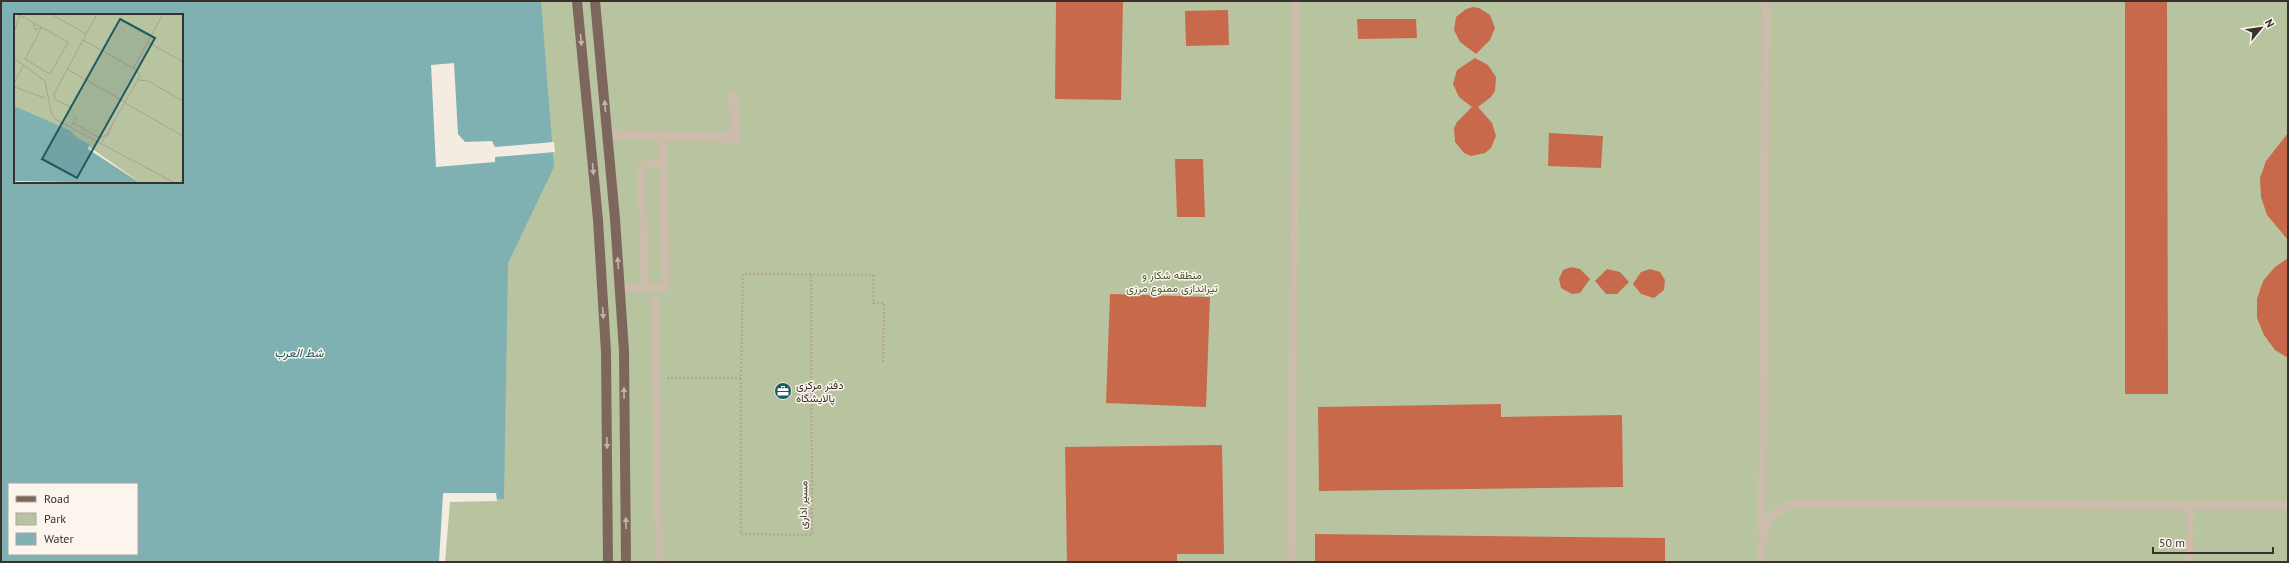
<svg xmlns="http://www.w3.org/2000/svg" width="2289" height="563" viewBox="0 0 2289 563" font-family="'PT Sans',Vazirmatn,sans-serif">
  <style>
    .green { fill: #b8c4a0 }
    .water { fill: #7fb0b2; fill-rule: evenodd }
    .pier { fill: #f4ebe1 }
    .building { fill: #c8694b }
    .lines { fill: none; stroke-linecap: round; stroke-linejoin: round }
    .path { stroke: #b9a596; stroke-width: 2.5; stroke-dasharray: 2 2; stroke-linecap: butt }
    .lane { stroke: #cdbbac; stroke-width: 8 }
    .street { stroke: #cdbbac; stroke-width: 10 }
    .primary { stroke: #7d675c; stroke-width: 10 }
    .oneway { fill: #c2b5ac }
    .labels { text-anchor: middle; stroke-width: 3; stroke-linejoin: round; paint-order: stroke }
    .park-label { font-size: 11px; fill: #4a5a2e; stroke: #fbf5ee }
    .poi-label { font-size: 11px; fill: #3b302b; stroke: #fbf5ee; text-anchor: start }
    .street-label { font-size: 11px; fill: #3b302b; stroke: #fbf5ee }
    .water-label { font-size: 12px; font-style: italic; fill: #1f5a5e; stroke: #fbf5ee }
    .inset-road { fill: none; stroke: #aaa098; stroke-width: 1 }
    .view { fill: #1f5a5e; fill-opacity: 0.15; stroke: #1f5a5e; stroke-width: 2 }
    .inset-edge { fill: none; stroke: #3b302b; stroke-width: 2 }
  </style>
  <rect width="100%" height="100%" fill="#f4ebe1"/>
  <polygon class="green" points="103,1 2288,1 2288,562 57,562 137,554 137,484 182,182 182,15"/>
  <path class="water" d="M1 1H541L554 167 508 263 504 499 448 500 443 562H1ZM15 15H182V182H15ZM9 484H137V554H9Z"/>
  <g class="pier">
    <polygon points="454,63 458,134 465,142 492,141 495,147 554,142 555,152 495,157 495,162 436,167 431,65"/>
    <polygon points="443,493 496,493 497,501 450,502 445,562 439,562"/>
  </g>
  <g class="building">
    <polygon points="1056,1 1123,1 1121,100 1055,99"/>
    <polygon points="2125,1 2167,1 2168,394 2125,394"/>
    <polygon points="1473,7 1479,8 1490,15 1495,28 1490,40 1476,54 1460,42 1454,30 1456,17 1466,9"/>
    <polygon points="1228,10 1229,45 1186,46 1185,11"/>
    <polygon points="1357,19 1416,19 1417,38 1358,39"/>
    <polygon points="1475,58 1488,65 1496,77 1495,91 1491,97 1478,107 1492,123 1496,136 1491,148 1485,153 1471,156 1464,153 1455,142 1454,128 1457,122 1472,107 1459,97 1453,84 1457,70"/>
    <polygon points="1549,133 1603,136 1601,168 1548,166"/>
    <polygon points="2288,133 2288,240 2267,215 2261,197 2260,178 2266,161"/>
    <polygon points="1175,159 1203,159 1205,217 1177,217"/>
    <polygon points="2288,258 2288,358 2275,350 2264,335 2257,318 2257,299 2263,281 2275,267"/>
    <polygon points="1571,267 1580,269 1590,279 1580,293 1572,294 1561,288 1559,279 1563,270"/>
    <polygon points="1607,269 1620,272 1629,282 1617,294 1606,294 1595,281"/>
    <polygon points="1650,269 1660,272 1665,280 1664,290 1654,298 1641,294 1633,284 1641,272"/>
    <polygon points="1110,294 1210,297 1206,407 1106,403"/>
    <polygon points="1501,404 1501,417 1622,415 1623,487 1319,491 1318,407"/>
    <polygon points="1222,445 1224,554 1177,554 1177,562 1067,562 1065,447"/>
    <polygon points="1315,534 1665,538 1665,562 1315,562"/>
  </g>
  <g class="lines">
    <g class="path">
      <polyline points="667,378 741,378 743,274 873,275 873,303 884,303 883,364"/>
      <polyline points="741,378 741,534 812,535 811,275"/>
    </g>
    <g class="lane">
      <polyline points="620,287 666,287 662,135"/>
      <polyline points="645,287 641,168 646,164 663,163"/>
      <polyline points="655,302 659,562"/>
      <polyline points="1762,532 1766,1"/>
      <polyline points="1291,562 1296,1"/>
      <path d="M1761 562C1763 524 1764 508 1805 503L2288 506"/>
      <polyline points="2189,562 2190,506"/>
    </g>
    <polyline class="street" points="608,134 736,138 733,97"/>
    <g class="primary">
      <polyline points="577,1 598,220 606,352 608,562"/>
      <polyline points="595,1 615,219 624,351 626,562"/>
    </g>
  </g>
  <defs><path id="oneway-solid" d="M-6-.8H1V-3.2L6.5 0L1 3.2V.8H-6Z"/></defs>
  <g class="oneway">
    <use href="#oneway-solid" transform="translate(581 40) rotate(85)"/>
    <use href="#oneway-solid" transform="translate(605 106) rotate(-95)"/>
    <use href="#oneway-solid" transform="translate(593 169) rotate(85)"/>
    <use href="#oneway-solid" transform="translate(618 263) rotate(-94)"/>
    <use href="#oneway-solid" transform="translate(603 313) rotate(86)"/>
    <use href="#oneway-solid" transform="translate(624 393) rotate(-91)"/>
    <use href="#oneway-solid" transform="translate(607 443) rotate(89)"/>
    <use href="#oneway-solid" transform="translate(626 523) rotate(-91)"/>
  </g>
  <defs>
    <g id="office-disc" transform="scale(0.9)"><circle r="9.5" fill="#1f5a5e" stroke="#fbf5ee"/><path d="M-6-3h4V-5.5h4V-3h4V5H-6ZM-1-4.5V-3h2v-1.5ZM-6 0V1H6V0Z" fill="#fff"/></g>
  </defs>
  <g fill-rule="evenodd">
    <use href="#office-disc" x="783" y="391"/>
  </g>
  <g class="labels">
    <g class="park-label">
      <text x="1172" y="279">منطقه شکار و<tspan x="1172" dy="13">تیراندازی ممنوع مرزی</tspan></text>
    </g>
    <g class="poi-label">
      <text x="796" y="389">دفتر مرکزی<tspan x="796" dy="13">پالایشگاه</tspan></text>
    </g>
    <g class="street-label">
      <text transform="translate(803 505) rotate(-89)" y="4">مسیر اداری</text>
    </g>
    <g class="water-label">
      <text x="299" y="357">شط العرب</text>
    </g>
  </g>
  <g transform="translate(14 14)">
    <rect width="169" height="169" fill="#f4ebe1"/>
    <path d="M0 0H169V169H76L0 124Z" fill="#b8c4a0"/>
    <path d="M0 92 57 117 62 123 76 131 74 135 125 169 0 167Z" fill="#7fb0b2"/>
    <path d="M75 132 77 134 127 169 74 135Z" fill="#f4ebe1"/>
    <path class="inset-road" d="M37 0 72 20M6 1 54 28 36 60 11 45 28 13M20 9 21 16 27 14M0 19 6 1M69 26 121 55M134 28 169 48M0 44 31 67 37 98 41 105 161 169M9 52 0 69 1 73 30 84M53 55 111 88M124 66 134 67 169 87M111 89 169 122M56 93 41 85 40 80 83 0M59 109 69 114 67 117M57 112 62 105 59 103M69 115 86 124 92 121M93 123 99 109M88 128 126 62 120 53 149 0"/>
    <path class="view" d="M106 5 141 24 63 164 28 145Z"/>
    <rect width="169" height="169" class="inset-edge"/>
  </g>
  <rect width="2289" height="563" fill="none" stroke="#3b302b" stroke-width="4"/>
  <rect x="8" y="483" width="130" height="72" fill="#fbf5ee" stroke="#aea6a0"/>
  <rect x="16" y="496" width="20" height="6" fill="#7d675c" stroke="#aea6a0"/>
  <text x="44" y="503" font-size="12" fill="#3b302b">Road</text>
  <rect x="16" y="513" width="20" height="12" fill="#b8c4a0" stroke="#aea6a0"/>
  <text x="44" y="523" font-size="12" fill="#3b302b">Park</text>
  <rect x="16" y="533" width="20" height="12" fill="#7fb0b2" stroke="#aea6a0"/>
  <text x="44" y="543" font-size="12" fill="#3b302b">Water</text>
  <g transform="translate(2261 28) rotate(61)" stroke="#fbf5ee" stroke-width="3" paint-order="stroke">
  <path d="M0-3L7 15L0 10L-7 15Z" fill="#3b302b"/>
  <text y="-6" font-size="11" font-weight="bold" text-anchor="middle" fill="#3b302b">N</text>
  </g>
  <path d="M2153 547v6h120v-6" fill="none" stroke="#3b302b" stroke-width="2"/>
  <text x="2159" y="547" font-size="12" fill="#3b302b" stroke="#fbf5ee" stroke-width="3" paint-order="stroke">50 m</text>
</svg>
